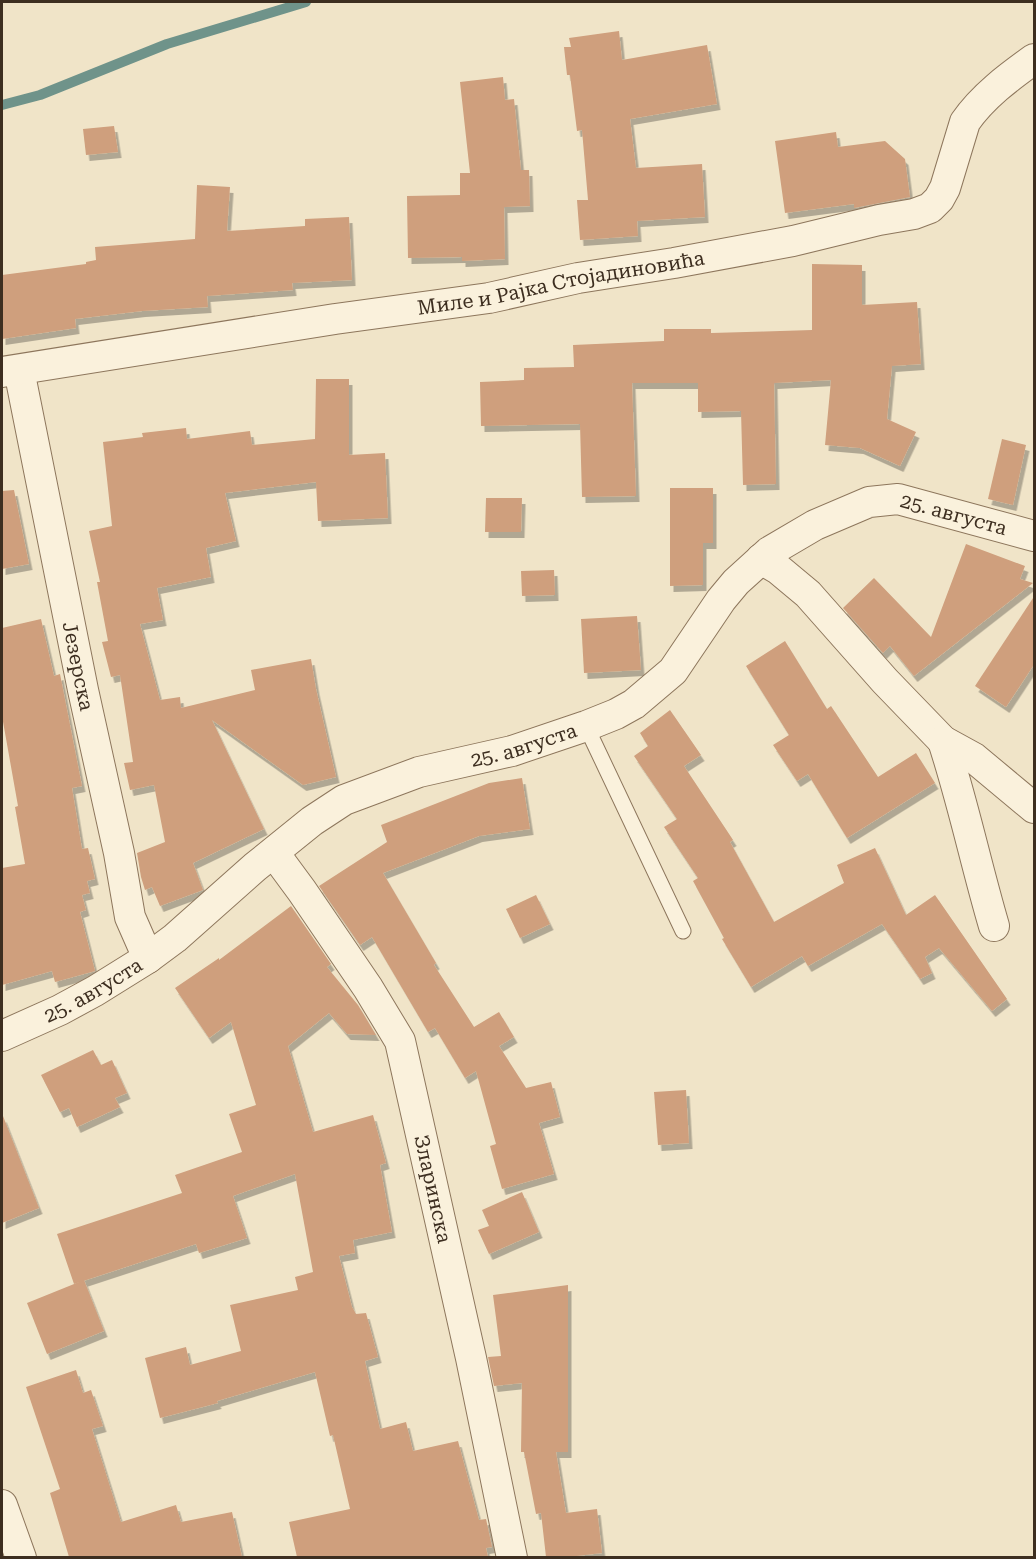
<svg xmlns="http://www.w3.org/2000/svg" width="1036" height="1559" viewBox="0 0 1036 1559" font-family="'Roboto Serif',serif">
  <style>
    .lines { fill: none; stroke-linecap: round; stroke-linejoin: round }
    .stream { stroke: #6f938a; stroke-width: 10 }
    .building { fill: #cf9f7d; filter: url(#shadow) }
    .lane-casing { stroke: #8d765c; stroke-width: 17 }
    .street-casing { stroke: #8d765c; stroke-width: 32 }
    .lane { stroke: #faf1dc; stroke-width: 15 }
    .street { stroke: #faf1dc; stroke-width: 30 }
    .labels { text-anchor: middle; stroke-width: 6; stroke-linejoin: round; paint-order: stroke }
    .street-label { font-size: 20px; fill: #3d2e20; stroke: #f7eed8 }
  </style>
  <defs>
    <filter id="shadow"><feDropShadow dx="3.5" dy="6" stdDeviation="0" flood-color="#0004"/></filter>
  </defs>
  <rect width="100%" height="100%" fill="#f0e4c8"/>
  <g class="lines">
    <polyline class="stream" points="2,105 40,95 167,44 306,2"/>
  </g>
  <g class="building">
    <polygon points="619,31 622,60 707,45 717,104 630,119 636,168 702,164 705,217 637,221 638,236 580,240 577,200 588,200 582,130 577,131 570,75 567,75 564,47 571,47 569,38"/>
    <polygon points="503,77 505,100 514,99 521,170 529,170 530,206 504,207 505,259 462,261 462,257 408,258 407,196 460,195 460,173 470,173 460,82"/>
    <polygon points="114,126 118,152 86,155 83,129"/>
    <polygon points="836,132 838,147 885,141 905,159 910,197 854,208 854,204 785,213 775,141"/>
    <polygon points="197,185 230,187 227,231 305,226 305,219 349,217 352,280 292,283 293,290 207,296 208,307 142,311 75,319 76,328 2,339 2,275 86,264 86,262 96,260 95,247 195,239"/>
    <polygon points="812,264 862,265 862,305 917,302 921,364 892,366 887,419 916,432 900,466 860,448 825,445 831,380 774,383 776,484 743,485 741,411 698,412 698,383 632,383 636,496 582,497 580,424 481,426 480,382 524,380 524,368 574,367 573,345 664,341 664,329 711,329 711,333 812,330"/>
    <polygon points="316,379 349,379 349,455 385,453 388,518 318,521 316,482 225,493 236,541 206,548 211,577 157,588 163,620 140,624 160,700 180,697 181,708 255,690 251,670 311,659 316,689 336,777 303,785 212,720 264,829 193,863 203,890 160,906 152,887 145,890 141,877 137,853 165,842 154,785 130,790 124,763 133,762 120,675 111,677 102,642 108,641 97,582 100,582 89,531 112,526 103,442 143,437 142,433 186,428 187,439 250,431 252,445 315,439"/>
    <polygon points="1002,439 1026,445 1013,505 988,499"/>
    <polygon points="670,488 713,488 713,543 703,543 703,585 670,586"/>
    <polygon points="14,490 29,564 2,569 2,491"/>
    <polygon points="486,498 522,498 521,532 485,532"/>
    <polygon points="966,544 1025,566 1020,579 1033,583 914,676 890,646 883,653 843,608 874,578 931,637"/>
    <polygon points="554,570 555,595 522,596 521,571"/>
    <polygon points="1035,595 1035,663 1006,707 975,686"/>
    <polygon points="637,616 641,670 584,673 581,619"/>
    <polygon points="41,619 54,676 60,674 82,786 72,788 82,849 88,848 95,879 87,881 90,893 82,895 86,910 80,912 95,971 55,982 52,971 2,985 2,868 25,864 15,807 18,806 2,716 2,628"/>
    <polygon points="785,641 827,709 831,706 878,777 916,753 935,783 847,838 808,774 797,781 773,745 789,735 746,666"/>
    <polygon points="670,710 701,755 684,766 733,840 730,842 774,922 844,883 837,865 875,848 906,915 935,895 1007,999 992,1011 939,948 925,957 932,973 920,979 882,924 808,966 802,956 751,987 722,939 724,938 693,881 698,878 664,827 677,819 634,756 648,746 640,733"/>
    <polygon points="522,778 530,829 479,836 383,873 436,963 434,965 474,1027 499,1012 514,1037 499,1046 526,1088 551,1082 560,1117 539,1123 554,1174 502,1189 490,1146 496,1144 476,1071 465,1078 435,1028 428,1032 372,937 360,945 319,886 387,842 381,825 489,783"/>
    <polygon points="536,895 550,924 520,938 506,909"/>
    <polygon points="291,906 331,964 327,967 358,1005 376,1035 347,1034 329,1013 288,1046 313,1132 373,1115 386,1163 380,1165 392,1232 353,1240 355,1253 339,1256 352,1307 356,1314 366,1313 378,1357 365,1361 380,1429 406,1422 413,1451 458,1441 479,1520 486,1519 492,1547 486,1548 488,1557 297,1557 289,1522 350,1509 333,1435 330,1436 315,1372 217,1401 218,1403 160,1418 145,1358 186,1347 190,1365 241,1351 230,1305 298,1290 295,1277 313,1272 295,1174 233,1196 247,1238 199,1253 196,1244 74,1284 57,1234 182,1193 175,1175 242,1152 229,1114 256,1105 231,1022 209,1038 175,988 219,958 219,960"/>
    <polygon points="93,1050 101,1065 112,1060 127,1093 115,1098 120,1107 77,1127 69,1108 60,1112 41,1075"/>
    <polygon points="686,1090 689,1143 658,1145 654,1092"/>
    <polygon points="3,1116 39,1208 2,1223 2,1117"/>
    <polygon points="522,1192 539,1232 489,1254 478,1230 489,1226 482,1210"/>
    <polygon points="84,1280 104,1331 47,1354 27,1303"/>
    <polygon points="568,1285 568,1452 556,1452 566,1513 597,1509 602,1553 568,1557 546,1557 541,1513 536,1514 524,1452 521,1452 522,1383 494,1386 488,1357 501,1356 493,1295"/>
    <polygon points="76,1370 83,1393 91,1390 103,1426 92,1429 121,1522 176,1505 181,1522 232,1512 242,1557 69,1557 50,1493 60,1489 26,1387"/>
  </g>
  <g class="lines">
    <g class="lane-casing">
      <polyline id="lane" points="586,726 683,931"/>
    </g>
    <g class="street-casing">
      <g id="street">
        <path id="s1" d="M19 370 83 690 119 853 130 917 148 958"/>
        <path id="s2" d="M2 372 335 319 489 298 578 278 674 263 793 241 879 220 914 214 930 208 939 199 945 188 965 122C983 96 1009 77 1034 59"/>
        <polyline points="761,559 778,569 808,594 885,681 943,741 974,758 1034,808"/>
        <path d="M943 741C963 802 976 865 994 926"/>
        <path id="s3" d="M274 853 302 891 368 988 400 1041 471 1358 512 1558"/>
        <path id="s4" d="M2 1036 60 1010 95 991 148 958 175 938 255 867 312 821 344 800 419 772 512 751 586 726 616 714 634 704 673 671 721 600 736 582 769 552 815 525 869 502 898 499 1034 536"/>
        <polyline points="2,1505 21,1558"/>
      </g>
    </g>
    <use href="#lane" class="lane"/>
    <use href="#street" class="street"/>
  </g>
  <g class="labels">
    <g class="street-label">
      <text dy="7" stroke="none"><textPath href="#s2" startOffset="566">Миле и Рајка Стојадиновића</textPath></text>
      <text dy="7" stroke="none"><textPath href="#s4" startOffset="1128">25. августа</textPath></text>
      <text dy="7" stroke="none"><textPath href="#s1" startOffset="302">Језерска</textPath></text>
      <text dy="7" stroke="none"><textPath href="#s4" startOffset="606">25. августа</textPath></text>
      <text dy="7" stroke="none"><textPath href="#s4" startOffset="102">25. августа</textPath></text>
      <text dy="7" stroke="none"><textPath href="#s3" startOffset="378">Зларинска</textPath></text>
    </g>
  </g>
  <rect width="1036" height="1559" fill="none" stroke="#3d2e20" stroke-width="6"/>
</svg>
